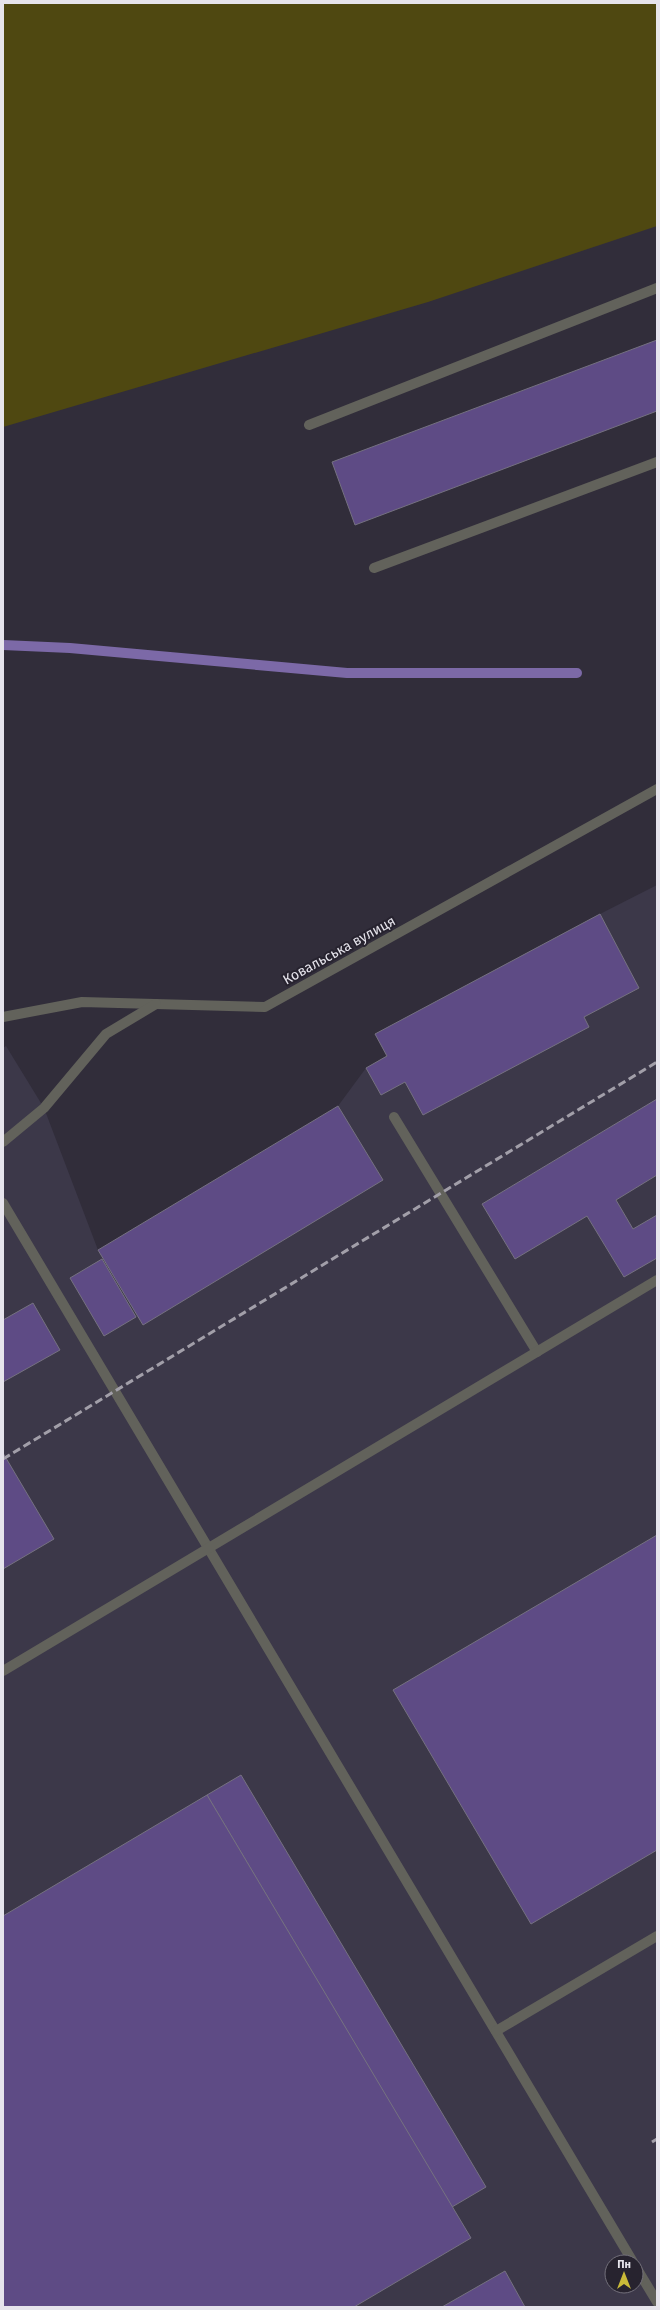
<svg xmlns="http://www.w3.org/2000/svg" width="660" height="2310" viewBox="0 0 660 2310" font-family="'Fira Sans',sans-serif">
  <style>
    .built { fill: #3c3849; fill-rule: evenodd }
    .green { fill: #4f4811 }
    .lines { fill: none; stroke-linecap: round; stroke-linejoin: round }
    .stream { stroke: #7c69a7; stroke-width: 10 }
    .building { fill: #5e4b85; stroke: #757180 }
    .minor { stroke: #62625b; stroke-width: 10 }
    .rail { stroke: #a29fa9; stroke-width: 3; stroke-dasharray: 8 4; stroke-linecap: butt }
    .labels { text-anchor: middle; stroke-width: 4; stroke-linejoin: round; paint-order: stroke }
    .street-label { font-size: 14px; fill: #e6e4ec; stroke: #27232f }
  </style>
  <rect width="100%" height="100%" fill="#312d3a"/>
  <path class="built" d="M657 885V2307H3V1048L6 1046 44 1108 98 1250 338 1106 366 1068 386 1056 375 1034 600 914ZM612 2262H636V2286H612Z"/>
  <polygon class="green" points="3,3 657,3 657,226 428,302 3,427"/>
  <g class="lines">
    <polyline class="stream" points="3,645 70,648 347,673 577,673"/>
  </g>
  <g class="building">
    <polygon points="657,340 657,411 355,525 332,462"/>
    <polygon points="600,914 639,988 584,1017 589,1027 423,1115 405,1082 381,1095 366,1068 387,1056 375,1034"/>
    <polygon points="657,1099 657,1175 616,1200 633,1229 657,1215 657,1258 624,1277 587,1216 515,1259 482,1204"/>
    <polygon points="338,1106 383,1180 143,1325 98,1250"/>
    <polygon points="102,1259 136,1317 104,1336 70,1278"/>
    <polygon points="33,1303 60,1350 3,1382 3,1320"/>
    <polygon points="3,1453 54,1539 3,1569"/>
    <polygon points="657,1535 657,1850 531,1924 393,1690"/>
    <polygon points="241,1775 486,2187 452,2207 207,1795"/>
    <polygon points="207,1795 471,2238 354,2307 3,2307 3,1916"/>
    <polygon points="505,2271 525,2307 442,2307"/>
  </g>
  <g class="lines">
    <g class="minor">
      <polyline points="309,425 657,288"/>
      <polyline points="374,568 657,462"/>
      <polyline points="3,1017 82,1002 265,1007 657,789"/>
      <polyline points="394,1117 537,1352"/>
      <polyline points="3,1142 44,1108 106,1034 156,1004"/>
      <polyline points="3,1203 633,2262"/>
      <polyline points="3,1671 657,1280"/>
      <polyline points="496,2031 657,1936"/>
      <polyline points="636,2267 657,2302"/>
    </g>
    <g class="rail">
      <polyline points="3,1459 657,1062"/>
      <polyline points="652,2142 657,2139"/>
    </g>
  </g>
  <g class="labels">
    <g class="street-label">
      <text transform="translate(339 950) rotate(-29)" y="5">Ковальська вулиця</text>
    </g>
  </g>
  <rect width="660" height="2310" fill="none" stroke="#e6e4ec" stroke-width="8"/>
  <g transform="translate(624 2274)"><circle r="19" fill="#27232f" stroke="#73707b"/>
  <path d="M0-3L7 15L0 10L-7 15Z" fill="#caba39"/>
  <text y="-6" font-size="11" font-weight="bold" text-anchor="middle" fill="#e6e4ec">Пн</text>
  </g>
</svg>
